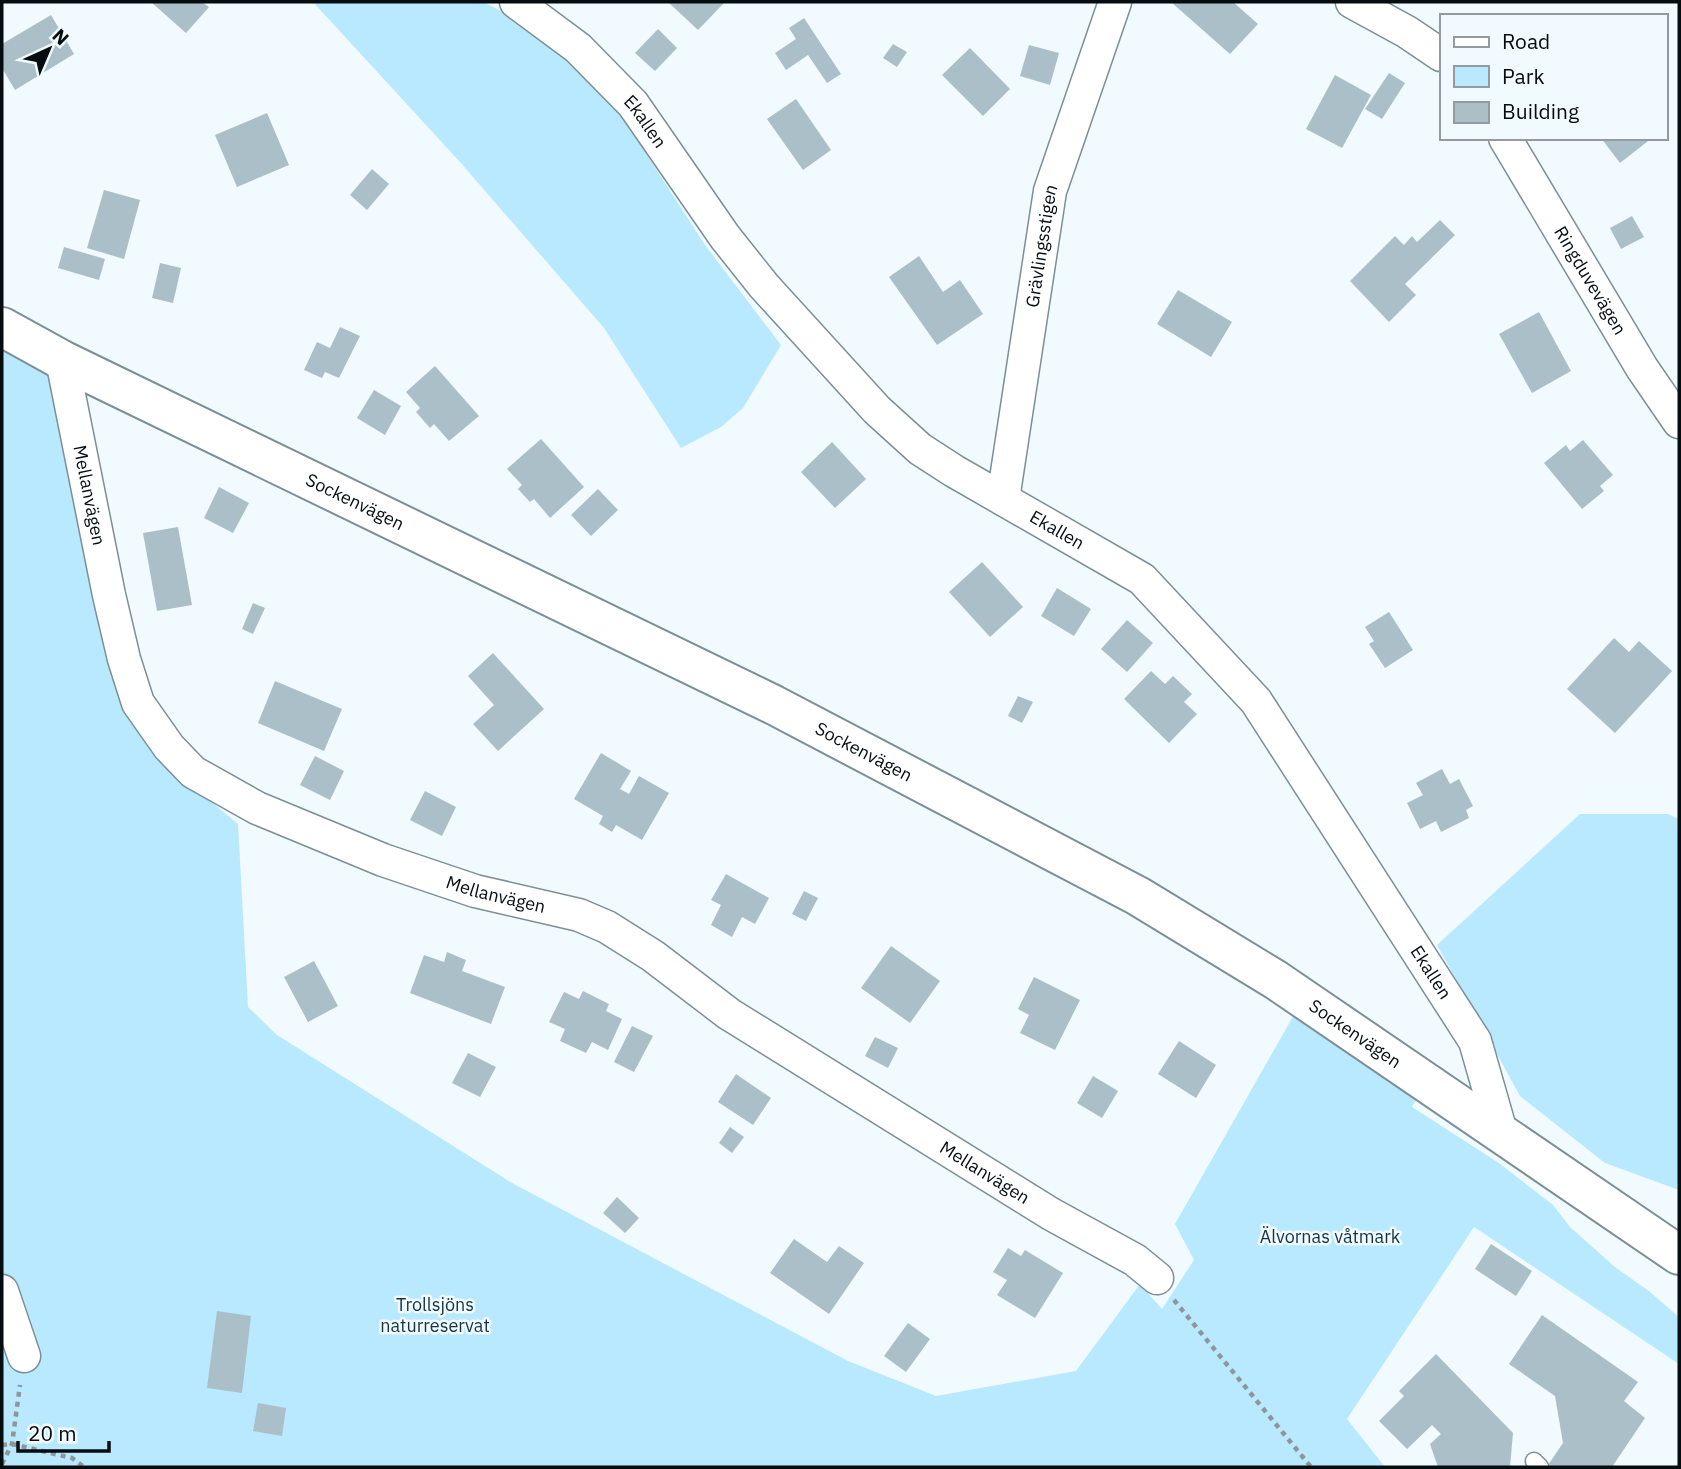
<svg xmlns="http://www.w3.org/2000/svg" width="1681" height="1469" viewBox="0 0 1681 1469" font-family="'IBM Plex Sans',sans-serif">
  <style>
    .green { fill: #b8e9fe }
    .building { fill: #aabfc8 }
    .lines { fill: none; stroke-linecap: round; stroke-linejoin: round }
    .service-casing { stroke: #7b8f98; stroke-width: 19 }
    .minor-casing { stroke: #7b8f98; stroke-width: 35 }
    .tertiary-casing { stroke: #7b8f98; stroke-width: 42 }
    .path { stroke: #8e969a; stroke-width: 4.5; stroke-dasharray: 5 5; stroke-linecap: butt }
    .service { stroke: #fff; stroke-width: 16 }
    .minor { stroke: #fff; stroke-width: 32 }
    .tertiary { stroke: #fff; stroke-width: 38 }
    .labels { text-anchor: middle; stroke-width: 5; stroke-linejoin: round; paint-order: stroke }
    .street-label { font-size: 18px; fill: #060d10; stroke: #f1fafe }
    .park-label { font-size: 18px; fill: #133440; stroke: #f1fafe }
  </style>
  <rect width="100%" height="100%" fill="#f1fafe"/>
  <g class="green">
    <polygon points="313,2 484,2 508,15 570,57 603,92 636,138 705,245 781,345 743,408 721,427 681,448 604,328 460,162"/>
    <polygon points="2,343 50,368 128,715 197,790 238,824 248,1007 277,1035 512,1183 848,1361 936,1396 1076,1371 1140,1284 1162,1309 1194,1260 1175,1224 1295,1013 1418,1097 1412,1107 1499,1163 1553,1205 1570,1227 1615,1267 1650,1292 1679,1317 1679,1364 1474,1227 1347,1419 1385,1467 2,1467"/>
    <polygon points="1580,814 1668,814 1679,819 1679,1190 1605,1163 1520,1096 1437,945"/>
  </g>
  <g class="building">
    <polygon points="151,2 202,2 209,7 186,33"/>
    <polygon points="668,2 725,2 698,30"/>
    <polygon points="1171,2 1233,2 1258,24 1230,54"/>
    <polygon points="51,15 74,54 15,90 2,68 2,44"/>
    <polygon points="804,18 841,74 827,83 808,55 786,70 775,53 796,39 789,28"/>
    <polygon points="658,29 677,48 655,71 635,53"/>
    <polygon points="893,44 907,52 897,67 883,58"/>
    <polygon points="1029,45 1059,53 1050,85 1020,76"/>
    <polygon points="970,48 1010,89 983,116 942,75"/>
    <polygon points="1389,73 1405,83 1382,119 1365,109"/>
    <polygon points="1335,75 1371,95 1342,148 1306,129"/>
    <polygon points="796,99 831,150 803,170 767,119"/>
    <polygon points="267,113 289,165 237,187 215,135"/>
    <polygon points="1601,138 1652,138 1620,163"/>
    <polygon points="372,169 389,184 367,210 350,195"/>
    <polygon points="104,190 140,200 124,259 87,248"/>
    <polygon points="1632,216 1644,237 1621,249 1610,228"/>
    <polygon points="1440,220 1455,235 1405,284 1416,295 1389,322 1350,281 1395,236 1404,245 1412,236 1417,242"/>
    <polygon points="64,247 105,259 99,280 58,268"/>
    <polygon points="919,256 943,292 960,280 983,314 937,345 889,277"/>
    <polygon points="160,263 181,268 173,303 152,298"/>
    <polygon points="1178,290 1232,322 1211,357 1157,324"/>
    <polygon points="1539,312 1571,371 1532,393 1499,334"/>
    <polygon points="340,327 360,336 339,378 325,372 322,378 304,370 317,342 330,348"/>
    <polygon points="435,366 479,416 449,441 434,424 430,428 416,412 420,408 406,392"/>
    <polygon points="374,390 401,406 385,435 357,418"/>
    <polygon points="541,439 584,487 550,518 534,499 530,502 518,489 522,485 507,469"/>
    <polygon points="1583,440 1613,475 1600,486 1604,491 1582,509 1544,463 1566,445 1570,451"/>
    <polygon points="832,442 866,479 835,508 801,472"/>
    <polygon points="219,487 249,503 233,533 204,518"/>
    <polygon points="598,489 618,510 591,536 571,515"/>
    <polygon points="178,527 192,605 157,611 143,533"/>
    <polygon points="982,562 1023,607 990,637 949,592"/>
    <polygon points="1057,588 1091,609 1074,636 1041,616"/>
    <polygon points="253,603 265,608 253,634 242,629"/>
    <polygon points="1389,612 1413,650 1385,668 1369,644 1374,641 1365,627"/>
    <polygon points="1127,620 1153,643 1127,672 1101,649"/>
    <polygon points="1614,638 1629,652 1639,641 1672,671 1615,733 1567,689"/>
    <polygon points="493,653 544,709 498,751 473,724 494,705 468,676"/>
    <polygon points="1151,671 1165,684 1173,676 1192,694 1184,702 1197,714 1169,743 1124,699"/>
    <polygon points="275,681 342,709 324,751 258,723"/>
    <polygon points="1018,696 1033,702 1022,723 1008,716"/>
    <polygon points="601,753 631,771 620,789 629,794 639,776 669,793 642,840 616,825 612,832 599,824 603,816 574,799"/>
    <polygon points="315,756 344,771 330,800 300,785"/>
    <polygon points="1442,769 1450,784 1459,779 1473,806 1466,810 1469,818 1441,832 1436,821 1420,829 1407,803 1423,795 1416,783"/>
    <polygon points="425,791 456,807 442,836 410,820"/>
    <polygon points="726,874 769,898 755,924 742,917 732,937 711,925 721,905 711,900"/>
    <polygon points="804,891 818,898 806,921 792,914"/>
    <polygon points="891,946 940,981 910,1023 861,988"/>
    <polygon points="447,952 466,960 462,971 505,987 491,1024 410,993 424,955 444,962"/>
    <polygon points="314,961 338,1006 308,1022 284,977"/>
    <polygon points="1034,977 1080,1000 1055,1050 1020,1033 1029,1015 1018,1009"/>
    <polygon points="583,991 609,1004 606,1011 622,1019 608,1050 592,1042 586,1053 560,1041 565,1029 549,1022 564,992 579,999"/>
    <polygon points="632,1026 653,1036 634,1072 614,1062"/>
    <polygon points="875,1037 898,1048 888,1068 865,1056"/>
    <polygon points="1179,1041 1216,1065 1196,1098 1158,1074"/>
    <polygon points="468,1053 496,1067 480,1097 452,1083"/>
    <polygon points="736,1074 771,1098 753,1125 718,1102"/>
    <polygon points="1093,1076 1118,1091 1102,1118 1077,1103"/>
    <polygon points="730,1127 744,1137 732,1153 719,1143"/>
    <polygon points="617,1197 639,1218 625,1233 603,1213"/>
    <polygon points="794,1239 827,1262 839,1246 864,1263 829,1314 770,1273"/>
    <polygon points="1491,1244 1532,1271 1516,1296 1475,1269"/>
    <polygon points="1008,1248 1021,1256 1025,1250 1063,1273 1035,1318 997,1295 1007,1280 993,1272"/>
    <polygon points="217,1311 251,1316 242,1393 207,1388"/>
    <polygon points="1542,1315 1638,1382 1624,1401 1645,1418 1612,1467 1552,1467 1548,1465 1563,1443 1555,1396 1509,1364"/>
    <polygon points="908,1323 930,1339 906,1372 884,1356"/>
    <polygon points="1436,1354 1513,1433 1510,1467 1438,1467 1430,1444 1441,1434 1432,1425 1407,1449 1379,1421 1404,1396 1399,1391"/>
    <polygon points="258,1403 286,1408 282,1436 253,1431"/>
  </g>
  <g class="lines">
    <g class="service-casing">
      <polyline id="service" points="1534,1461 1540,1467"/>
    </g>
    <g class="minor-casing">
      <g id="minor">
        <path id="s1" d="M516 2 578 48 633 104 725 237 764 286 877 410 920 449 954 471 1142 579 1256 701 1475 1041 1501 1132"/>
        <polyline points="1352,2 1407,32 1441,55"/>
        <path id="s2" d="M1505 138 1642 368 1679 422"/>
        <path id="s3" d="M62 360 109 595 124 659 138 703 169 747 193 772 257 808 383 860 475 891 579 915 607 927 653 956 729 1014 1051 1214 1135 1260 1157 1278"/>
        <path id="s4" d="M1003 499 1050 191 1115 2"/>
        <polyline points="2,1291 24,1356"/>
      </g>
    </g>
    <g class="tertiary-casing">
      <g id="tertiary">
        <path id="s5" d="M2 327 62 360 774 705 1138 896 1276 980 1679 1255"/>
      </g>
    </g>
    <g class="path">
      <polyline points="1174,1300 1311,1467"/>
      <polyline points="2,1445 12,1444 72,1458 84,1467"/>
      <polyline points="2,1464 12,1444 20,1385"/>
    </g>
    <use href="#service" class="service"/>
    <use href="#minor" class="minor"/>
    <use href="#tertiary" class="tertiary"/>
  </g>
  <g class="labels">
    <g class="street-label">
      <text dy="6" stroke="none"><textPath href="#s1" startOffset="177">Ekallen</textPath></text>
      <text dy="6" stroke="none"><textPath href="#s4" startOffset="256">Grävlingsstigen</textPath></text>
      <text dy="6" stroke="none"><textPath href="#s2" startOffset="166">Ringduvevägen</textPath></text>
      <text dy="6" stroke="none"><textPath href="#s3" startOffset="138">Mellanvägen</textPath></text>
      <text dy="6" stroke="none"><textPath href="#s5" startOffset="394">Sockenvägen</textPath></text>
      <text dy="6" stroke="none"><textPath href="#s1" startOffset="765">Ekallen</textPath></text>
      <text dy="6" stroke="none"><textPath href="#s5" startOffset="961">Sockenvägen</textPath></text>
      <text dy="6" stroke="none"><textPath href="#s3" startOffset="768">Mellanvägen</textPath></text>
      <text dy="6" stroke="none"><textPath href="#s1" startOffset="1353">Ekallen</textPath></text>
      <text dy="6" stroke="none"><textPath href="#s5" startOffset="1528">Sockenvägen</textPath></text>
      <text dy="6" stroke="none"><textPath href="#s3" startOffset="1335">Mellanvägen</textPath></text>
    </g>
    <g class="park-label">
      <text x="1330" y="1243">Älvornas våtmark</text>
      <text x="435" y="1311">Trollsjöns<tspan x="435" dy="21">naturreservat</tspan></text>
    </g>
  </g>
  <rect width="1681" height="1469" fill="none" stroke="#060d10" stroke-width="7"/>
  <rect x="1440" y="14" width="228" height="126" fill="#f1fafe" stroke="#939b9f" stroke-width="2"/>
  <rect x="1454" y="37" width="35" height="10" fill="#ffffff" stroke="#939b9f" stroke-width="2"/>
  <text x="1502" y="49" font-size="21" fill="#060d10">Road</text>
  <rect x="1454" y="66" width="35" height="21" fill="#b8e9fe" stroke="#939b9f" stroke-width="2"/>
  <text x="1502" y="84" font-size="21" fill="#060d10">Park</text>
  <rect x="1454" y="102" width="35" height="21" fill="#aabfc8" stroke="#939b9f" stroke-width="2"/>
  <text x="1502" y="119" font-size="21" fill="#060d10">Building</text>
  <g transform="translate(49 49) rotate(44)" stroke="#f1fafe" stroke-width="5" paint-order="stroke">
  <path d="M0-5L12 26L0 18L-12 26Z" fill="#060d10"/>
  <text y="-10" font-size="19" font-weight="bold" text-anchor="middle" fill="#060d10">N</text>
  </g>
  <path d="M18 1441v10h91v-10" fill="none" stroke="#060d10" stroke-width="3.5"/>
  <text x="28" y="1441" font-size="21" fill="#060d10" stroke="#f1fafe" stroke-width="5" paint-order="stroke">20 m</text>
</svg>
